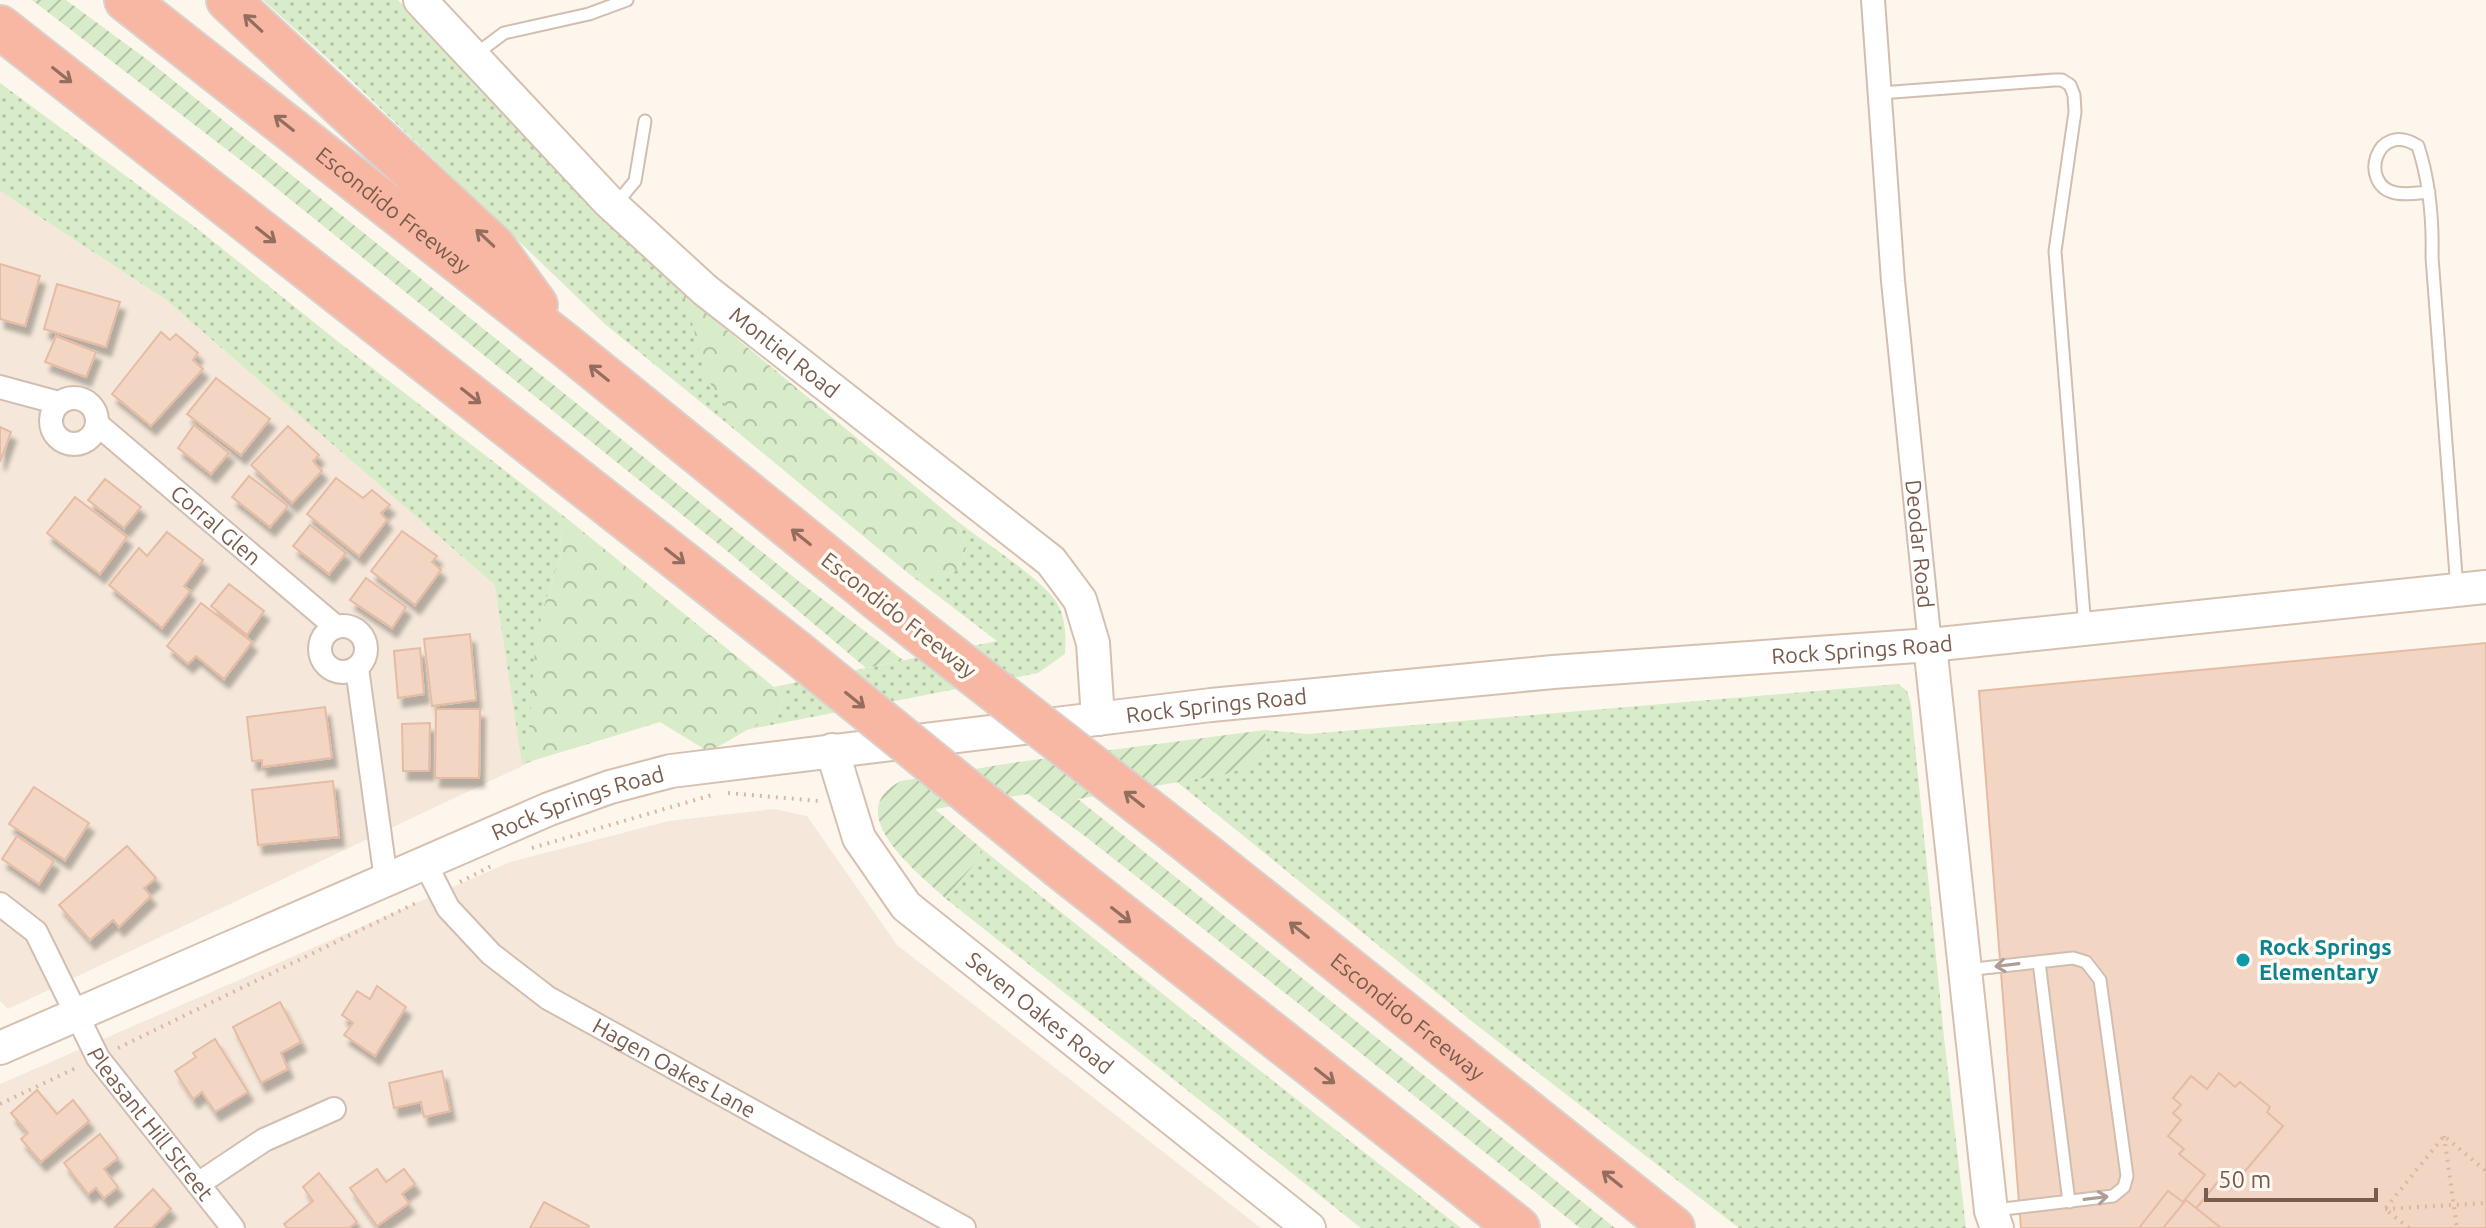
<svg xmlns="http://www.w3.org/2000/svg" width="2486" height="1228" viewBox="0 0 2486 1228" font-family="Ubuntu,sans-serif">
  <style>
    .residential { fill: #f5e8da }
    .grass { fill: url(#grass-dots) }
    .forest { fill: url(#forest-crowns) }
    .garden { fill: url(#garden-furrows) }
    .building { fill: #f3d5c3; stroke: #e6bba3; stroke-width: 2; filter: url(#shadow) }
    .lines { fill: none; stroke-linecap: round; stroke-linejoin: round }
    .lane-casing { stroke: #d1beb0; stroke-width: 15 }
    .street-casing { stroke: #d1beb0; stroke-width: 26 }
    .secondary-casing { stroke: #d6c0b0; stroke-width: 36 }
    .highway-casing { stroke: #dad1cd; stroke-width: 46 }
    .path { stroke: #d9b8a5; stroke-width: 4; stroke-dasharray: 2 6; stroke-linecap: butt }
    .lane { stroke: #fff; stroke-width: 11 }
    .street { stroke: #fff; stroke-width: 22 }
    .secondary { stroke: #fff; stroke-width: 32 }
    .highway { stroke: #f7b7a3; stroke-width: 42 }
    .highway-bridge-casing { stroke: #dad1cd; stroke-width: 46; stroke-linecap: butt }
    .highway-bridge { stroke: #f7b7a3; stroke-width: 42 }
    .oneway { stroke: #936e5e }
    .oneway2 { stroke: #af9d94 }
    .culture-dot { fill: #0f9aa8; stroke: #fffaf3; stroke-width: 3 }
    .labels { text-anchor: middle; stroke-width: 7; stroke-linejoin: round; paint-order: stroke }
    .street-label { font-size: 22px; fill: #7a5c4d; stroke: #fffaf3 }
    .culture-label { font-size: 22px; font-weight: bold; fill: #0d838f; stroke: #fffaf3; text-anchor: start }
  </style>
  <defs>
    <pattern id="grass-dots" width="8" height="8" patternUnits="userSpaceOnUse" patternTransform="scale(2)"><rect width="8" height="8" fill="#d8ecc9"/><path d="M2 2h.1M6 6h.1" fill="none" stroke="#b4c2a5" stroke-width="1.8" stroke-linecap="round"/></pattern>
    <pattern id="forest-crowns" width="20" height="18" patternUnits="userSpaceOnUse" patternTransform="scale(2)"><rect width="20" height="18" fill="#d8ecc9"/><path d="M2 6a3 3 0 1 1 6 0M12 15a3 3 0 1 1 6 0" fill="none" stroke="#b4c2a5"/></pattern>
    <pattern id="garden-furrows" width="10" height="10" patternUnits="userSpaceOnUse" patternTransform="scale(2)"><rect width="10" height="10" fill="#d8ecc9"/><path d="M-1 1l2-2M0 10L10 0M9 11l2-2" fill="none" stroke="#b4c2a5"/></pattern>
    <filter id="shadow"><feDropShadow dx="5" dy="9" stdDeviation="2" flood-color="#0004"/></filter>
  </defs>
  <rect width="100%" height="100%" fill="#fdf6ec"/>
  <g class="residential">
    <polygon points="0,191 165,299 495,585 643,709 8,1009 0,1001"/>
    <polygon points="774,809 807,816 897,945 1261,1228 0,1228 0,1084 510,862 669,821"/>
  </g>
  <g class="grass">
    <polygon points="263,0 398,0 624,235 682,293 691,311 707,376 733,415 735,430 606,325 348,77"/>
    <polygon points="0,83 199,230 336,340 570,521 561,529 562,552 543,609 530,722 522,764 495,585 165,299 0,191"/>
    <path d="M957 521C982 541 1038 576 1055 600 1066 616 1066 635 1065 654L1038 673 745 730 778 712 783 699 774 687 997 641 908 573C926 576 942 577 959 569L966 548Z"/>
    <polygon points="1898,684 1907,691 1911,705 1944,1037 1966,1228 1739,1228 1479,1027 1177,782 1226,774 1267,750 1265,730 1308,734"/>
    <polygon points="981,848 1194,1019 1461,1228 1361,1228 945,898 979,859"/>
  </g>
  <g class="forest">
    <path d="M682 293 957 521 966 548 959 569C942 577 926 576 908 573L735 430C732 407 714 395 706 374 696 347 694 319 682 293Z"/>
    <polygon points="570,521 774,687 783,699 778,712 709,752 660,722 522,764 530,722 535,648 543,609 562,552 561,529"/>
  </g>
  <g class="garden">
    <polygon points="32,0 66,0 149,61 801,583 903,660 866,668 732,555 260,175"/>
    <path d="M1265 730 1267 750 1248 767 1226 774 1078 799 1615 1228H1580L1299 1004 1086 837 1028 794 935 809 981 848 979 859 945 898C918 873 839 812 901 781L1018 762Z"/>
  </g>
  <g class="building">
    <polygon points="0,264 40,276 25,326 0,319"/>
    <polygon points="57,284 120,302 106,347 44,329"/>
    <polygon points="161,332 170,340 176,334 198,353 193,360 203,369 151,426 112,394"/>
    <polygon points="56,336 96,352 86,377 45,362"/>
    <polygon points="216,378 270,419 241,455 187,414"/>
    <polygon points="194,425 229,453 211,474 178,448"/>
    <polygon points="288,426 319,455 313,461 322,471 292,503 251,465"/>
    <polygon points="0,427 11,432 0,462"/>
    <polygon points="249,476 288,506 270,527 232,497"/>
    <polygon points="336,478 363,498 372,490 390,505 381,513 387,520 359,556 307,514"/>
    <polygon points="105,479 141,507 124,528 88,500"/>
    <polygon points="75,497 127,537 100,574 47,533"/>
    <polygon points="310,525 346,553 329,574 293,546"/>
    <polygon points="402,531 437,556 432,562 441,570 415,605 371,571"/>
    <polygon points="167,532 203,560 184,586 190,591 162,628 109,585 139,548 147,556"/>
    <polygon points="366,578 406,607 392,628 350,600"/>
    <polygon points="229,584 264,611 247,635 211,606"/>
    <polygon points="201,603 252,642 224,679 196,656 188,664 167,646"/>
    <polygon points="470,634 476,700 432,706 424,639"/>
    <polygon points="2486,643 2486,1228 2021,1228 1979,691"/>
    <polygon points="420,648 424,694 398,698 394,651"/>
    <polygon points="325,707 332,758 262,767 262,760 252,761 247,717"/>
    <polygon points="436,709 480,709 479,778 435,778"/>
    <polygon points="430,723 429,771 403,771 402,724"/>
    <polygon points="333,781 339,837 258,845 252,790"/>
    <polygon points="34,787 89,823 65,860 9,824"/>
    <polygon points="17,836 54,861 39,884 2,859"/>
    <polygon points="127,846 156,878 144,888 151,896 119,927 113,920 90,940 59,905"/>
    <polygon points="377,986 406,1007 375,1056 344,1035 353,1023 342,1015 357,991 370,999"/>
    <polygon points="280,1002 301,1042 281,1053 288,1069 261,1083 233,1027"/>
    <polygon points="215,1039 248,1092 215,1112 202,1092 193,1099 175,1071 196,1057 193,1053"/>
    <polygon points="442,1071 450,1111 424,1117 421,1102 394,1108 389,1083"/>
    <polygon points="2219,1073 2235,1087 2240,1082 2270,1107 2267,1112 2283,1126 2231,1188 2220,1179 2194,1211 2199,1216 2189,1228 2139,1228 2168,1191 2183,1202 2205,1175 2179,1154 2184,1149 2168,1136 2181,1120 2173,1113 2181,1105 2173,1098 2191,1076 2207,1089"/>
    <polygon points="37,1090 57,1114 73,1100 89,1121 41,1162 21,1139 28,1133 11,1113"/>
    <polygon points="100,1134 118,1158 104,1169 118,1187 104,1198 96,1188 88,1194 64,1163"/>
    <polygon points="377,1169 386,1182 404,1169 415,1184 402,1194 409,1203 377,1226 350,1188"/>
    <polygon points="319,1173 357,1222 349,1228 287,1228 284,1224 313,1201 303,1187"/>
    <polygon points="153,1189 171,1209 152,1228 114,1228"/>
    <polygon points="2186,1200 2221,1228 2163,1228"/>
    <polygon points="544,1202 589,1226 588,1228 530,1228"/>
  </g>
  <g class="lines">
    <g class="lane-casing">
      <g id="lane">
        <polyline points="476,54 504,33 589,14 627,0"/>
        <polyline points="1880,93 2054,80 2062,80 2070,85 2074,95 2075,112 2055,251 2085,628"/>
        <path d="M2429 192C2419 193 2407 195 2396 193 2358 186 2375 119 2418 146 2430 183 2433 219 2432 257L2457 589"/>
        <polyline points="615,205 635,181 645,121"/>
        <polyline points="2039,962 2069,1202"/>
        <polyline points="1966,970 2073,958 2086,962 2100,980 2127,1176 2124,1187 2113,1196 1995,1210"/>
      </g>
    </g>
    <g class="street-casing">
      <g id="street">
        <path id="s1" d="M1873 0 1893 281 1930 645"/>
        <polyline points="0,387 59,403"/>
        <circle cx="74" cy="421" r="23"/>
        <path id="s2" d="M97 424 336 627"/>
        <circle cx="343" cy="649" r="23"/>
        <polyline points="357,668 386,880"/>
        <path id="s3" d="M425 863 448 908 491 954 548 998 964 1228"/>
        <path id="s4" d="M0 904 36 932 98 1058 233 1228"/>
        <polyline points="198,1184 264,1140 334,1109"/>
      </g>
    </g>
    <g class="secondary-casing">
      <g id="secondary">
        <path id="s5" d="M420 0 609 202 705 290 1051 561 1080 600 1093 643 1098 719"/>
        <polyline points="1930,645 1991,1211 1997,1228"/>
        <path id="s6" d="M832 750 859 838 906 906 1309 1228"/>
        <path id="s7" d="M0 1048 549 809 610 787 671 771 1211 705 1553 672 1930 645 2486 587"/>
      </g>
    </g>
    <g class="highway-casing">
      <g id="highway">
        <path id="s8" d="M126 0 565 345 883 603"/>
        <polyline points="228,0 494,247 536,305"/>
        <polyline points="0,27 795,651"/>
        <path id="s9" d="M1195 847 1673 1228"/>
        <polyline points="1060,867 1518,1228"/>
      </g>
    </g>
    <g class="path">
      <polyline points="728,793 819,801"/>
      <polyline points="532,848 712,795"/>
      <polyline points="460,882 495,864"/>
      <polyline points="118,1048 420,901"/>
      <polyline points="0,1104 78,1067"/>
      <polyline points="2444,1136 2457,1228"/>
      <polyline points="2385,1209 2486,1203"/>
      <polyline points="2409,1228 2385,1209 2444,1136 2486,1171"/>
    </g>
    <use href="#lane" class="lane"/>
    <use href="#street" class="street"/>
    <use href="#secondary" class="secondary"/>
    <use href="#highway" class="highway"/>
    <g class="highway-bridge-casing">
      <g id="highway-bridge">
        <polyline points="883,603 1195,847"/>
        <polyline points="795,651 1060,867"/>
      </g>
    </g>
    <use href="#highway-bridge" class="highway-bridge"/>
  </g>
  <defs><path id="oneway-shaft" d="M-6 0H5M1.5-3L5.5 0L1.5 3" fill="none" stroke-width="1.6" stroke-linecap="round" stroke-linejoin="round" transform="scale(2)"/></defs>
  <g class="oneway">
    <use href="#oneway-shaft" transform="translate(253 23) rotate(-137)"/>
    <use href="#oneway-shaft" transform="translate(62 75) rotate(38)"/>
    <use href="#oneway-shaft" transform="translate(284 123) rotate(-142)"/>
    <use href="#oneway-shaft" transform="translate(266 235) rotate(38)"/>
    <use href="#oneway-shaft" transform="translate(485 238) rotate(-137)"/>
    <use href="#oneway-shaft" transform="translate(599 373) rotate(-141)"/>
    <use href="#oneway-shaft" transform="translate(471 396) rotate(38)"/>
    <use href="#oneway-shaft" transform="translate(801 537) rotate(-141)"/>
    <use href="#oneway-shaft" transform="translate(675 556) rotate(38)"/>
    <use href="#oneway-shaft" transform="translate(855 700) rotate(39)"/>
    <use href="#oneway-shaft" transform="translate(1134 799) rotate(-142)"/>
    <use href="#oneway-shaft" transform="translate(1121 915) rotate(38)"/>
    <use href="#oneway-shaft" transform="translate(1299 930) rotate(-141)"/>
    <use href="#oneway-shaft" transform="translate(1325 1076) rotate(38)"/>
    <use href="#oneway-shaft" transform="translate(1612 1179) rotate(-141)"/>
  </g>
  <g class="oneway2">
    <use href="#oneway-shaft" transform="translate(2007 965) rotate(173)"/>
    <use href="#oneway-shaft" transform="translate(2096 1198) rotate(-7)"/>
  </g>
  <circle class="culture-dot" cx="2243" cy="960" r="8"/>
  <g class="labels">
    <g class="street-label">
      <text dy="8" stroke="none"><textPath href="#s8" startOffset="340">Escondido Freeway</textPath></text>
      <text dy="8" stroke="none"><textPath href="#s5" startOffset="508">Montiel Road</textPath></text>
      <text dy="8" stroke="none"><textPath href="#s2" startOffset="156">Corral Glen</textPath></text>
      <text dy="8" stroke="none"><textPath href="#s1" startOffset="546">Deodar Road</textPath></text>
      <text transform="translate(899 615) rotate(38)" y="8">Escondido Freeway</text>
      <text dy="8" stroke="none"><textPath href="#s7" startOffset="1924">Rock Springs Road</textPath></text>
      <text dy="8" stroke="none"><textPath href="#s7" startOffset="1276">Rock Springs Road</textPath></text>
      <text dy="8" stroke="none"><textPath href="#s7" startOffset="628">Rock Springs Road</textPath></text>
      <text dy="8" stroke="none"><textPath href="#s6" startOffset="346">Seven Oakes Road</textPath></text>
      <text dy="8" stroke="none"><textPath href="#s9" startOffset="272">Escondido Freeway</textPath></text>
      <text dy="8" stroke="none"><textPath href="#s3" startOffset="330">Hagen Oakes Lane</textPath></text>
      <text dy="8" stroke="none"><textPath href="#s4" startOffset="270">Pleasant Hill Street</textPath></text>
    </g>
    <g class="culture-label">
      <text x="2259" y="955">Rock Springs<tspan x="2259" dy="25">Elementary</tspan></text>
    </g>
  </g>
  <path d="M2206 1188v12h170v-12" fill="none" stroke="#7a5c4d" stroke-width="4"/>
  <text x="2218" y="1188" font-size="24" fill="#7a5c4d" stroke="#fffaf3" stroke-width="6" paint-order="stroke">50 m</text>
</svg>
